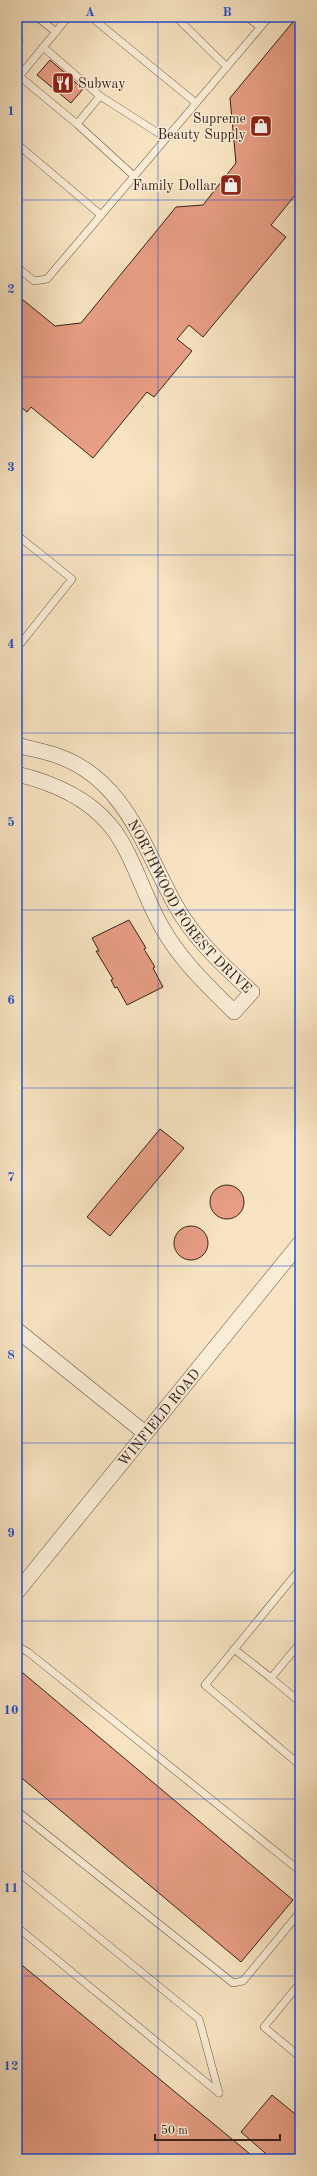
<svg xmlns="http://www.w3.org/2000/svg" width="317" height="2176" viewBox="0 0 317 2176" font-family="'Old Standard TT',serif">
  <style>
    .building { fill: #e89e85; stroke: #362219 }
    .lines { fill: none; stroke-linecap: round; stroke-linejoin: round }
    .lane-casing { stroke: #665243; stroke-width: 8 }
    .street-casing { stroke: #665243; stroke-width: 16 }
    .path { stroke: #362219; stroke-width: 2.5; stroke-dasharray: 1 2; stroke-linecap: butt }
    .lane { stroke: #faedd7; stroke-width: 7 }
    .street { stroke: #faedd7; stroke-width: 15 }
    .grid { fill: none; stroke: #1d4ed8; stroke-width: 1; stroke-opacity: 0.55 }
    .labels { text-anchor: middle; stroke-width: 3; stroke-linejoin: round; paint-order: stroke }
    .poi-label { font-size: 14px; fill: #362219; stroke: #faedd7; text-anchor: end }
    .street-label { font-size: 14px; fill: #362219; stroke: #faedd7 }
    .neatline { fill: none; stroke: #1d4ed8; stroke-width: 1.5 }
    .grid-label { font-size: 13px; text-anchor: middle; font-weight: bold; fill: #1d4ed8 }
  </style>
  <rect width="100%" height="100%" fill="#f8e4c2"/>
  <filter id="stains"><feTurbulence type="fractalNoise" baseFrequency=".005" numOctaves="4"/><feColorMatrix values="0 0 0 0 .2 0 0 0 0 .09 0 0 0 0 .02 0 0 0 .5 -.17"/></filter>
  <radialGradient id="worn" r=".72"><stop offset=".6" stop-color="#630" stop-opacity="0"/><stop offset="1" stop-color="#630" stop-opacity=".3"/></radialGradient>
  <g class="building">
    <polygon points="297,17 300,17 300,189 271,225 286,237 203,337 189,325 177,339 192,351 154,397 147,392 93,458 31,407 27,412 17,404 17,295 55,326 81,323 176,207 203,205 236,163 230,98"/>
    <polygon points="50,60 83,89 71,103 37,75"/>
    <polygon points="129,920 146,948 144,949 155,967 153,968 163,987 127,1005 117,987 115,988 111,980 113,979 96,951 99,951 92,938"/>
    <polygon points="160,1129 184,1148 110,1236 87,1217"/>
    <circle cx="227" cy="1202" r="17"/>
    <circle cx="191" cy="1243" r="17"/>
    <polygon points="17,1668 293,1900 241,1962 17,1774"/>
    <polygon points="17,1961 256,2159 17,2159"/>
    <polygon points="272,2095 300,2118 300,2159 272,2159 241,2132"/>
  </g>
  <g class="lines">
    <g class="lane-casing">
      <g id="lane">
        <polyline points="37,17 56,32"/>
        <polyline points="91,17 196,103"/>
        <polyline points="176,17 227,67"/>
        <polyline points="247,17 260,27"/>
        <polyline points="19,76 77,124 100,96 43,47"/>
        <polyline points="17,79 68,17"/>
        <polyline points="100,96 166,138"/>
        <polyline points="77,124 134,176"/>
        <polyline points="17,144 101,215"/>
        <polyline points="17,267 34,281 47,279 269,17"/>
        <polyline points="17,535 72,579 17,648"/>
        <polyline points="300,1569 205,1685 300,1765"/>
        <polyline points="300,1643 271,1678 300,1702"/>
        <polyline points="17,1646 28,1652 300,1871"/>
        <polyline points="234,1649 271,1678"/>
        <polyline points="17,1811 233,1983 243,1981 300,1912"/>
        <polyline points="17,1871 199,2019 219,2093"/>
        <polyline points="17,1927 219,2093"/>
        <polyline points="300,1983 264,2027 300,2057"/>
      </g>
    </g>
    <g class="street-casing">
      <g id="street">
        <path id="s1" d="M17 745C30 749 45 751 58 756 126 780 144 849 176 906 195 940 224 966 252 992L234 1012C208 986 181 961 163 929 144 898 132 850 109 824 86 797 50 782 17 774"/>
        <polyline points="17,1330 145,1433"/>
        <path id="s2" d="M17 1592 300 1243"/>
      </g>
    </g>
    <polyline class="path" points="17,35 24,41"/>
    <use href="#lane" class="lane"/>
    <use href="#street" class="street"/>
  </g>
  <path class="grid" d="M158 17V2159M17 200H300M17 377H300M17 555H300M17 733H300M17 910H300M17 1088H300M17 1266H300M17 1443H300M17 1621H300M17 1799H300M17 1976H300"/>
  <defs>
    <g id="restaurant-square" transform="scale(1.15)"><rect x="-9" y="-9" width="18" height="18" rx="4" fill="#8f2418" stroke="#faedd7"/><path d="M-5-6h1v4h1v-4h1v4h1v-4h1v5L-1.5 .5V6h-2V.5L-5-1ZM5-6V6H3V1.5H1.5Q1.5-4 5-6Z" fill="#fff"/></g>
    <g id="shop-square" transform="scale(1.15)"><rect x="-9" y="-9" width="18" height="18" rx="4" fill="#8f2418" stroke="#faedd7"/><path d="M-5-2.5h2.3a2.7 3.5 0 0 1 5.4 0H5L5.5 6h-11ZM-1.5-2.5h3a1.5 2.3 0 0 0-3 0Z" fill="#fff"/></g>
  </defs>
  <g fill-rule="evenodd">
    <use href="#restaurant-square" x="63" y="83"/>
    <use href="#shop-square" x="261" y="126"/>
    <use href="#shop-square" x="231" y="185"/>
  </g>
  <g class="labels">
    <g class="poi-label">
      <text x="78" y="88" text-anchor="start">Subway</text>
      <text x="246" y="123">Supreme<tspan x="246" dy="16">Beauty Supply</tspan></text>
      <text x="216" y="190">Family Dollar</text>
    </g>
    <g class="street-label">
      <text dy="5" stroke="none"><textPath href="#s1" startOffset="247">NORTHWOOD FOREST DRIVE</textPath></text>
      <text dy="5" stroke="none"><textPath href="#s2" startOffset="225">WINFIELD ROAD</textPath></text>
    </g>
  </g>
  <rect width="317" height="2176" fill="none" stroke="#f8e4c2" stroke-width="44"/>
  <path d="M155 2134v6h125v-6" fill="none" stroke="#362219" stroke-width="2"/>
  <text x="161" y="2134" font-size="12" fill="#362219" stroke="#faedd7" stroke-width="3" paint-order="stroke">50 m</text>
  <rect x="22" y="22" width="273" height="2132" class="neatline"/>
  <g class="grid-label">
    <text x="90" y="16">A</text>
    <text x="227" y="16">B</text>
    <text x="11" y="115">1</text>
    <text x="11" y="293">2</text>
    <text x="11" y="471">3</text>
    <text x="11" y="648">4</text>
    <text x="11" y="826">5</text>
    <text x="11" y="1004">6</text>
    <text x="11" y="1181">7</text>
    <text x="11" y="1359">8</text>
    <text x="11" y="1537">9</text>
    <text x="11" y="1714">10</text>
    <text x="11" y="1892">11</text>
    <text x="11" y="2070">12</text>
  </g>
  <rect width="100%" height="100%" filter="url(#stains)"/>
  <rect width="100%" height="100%" fill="url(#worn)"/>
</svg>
